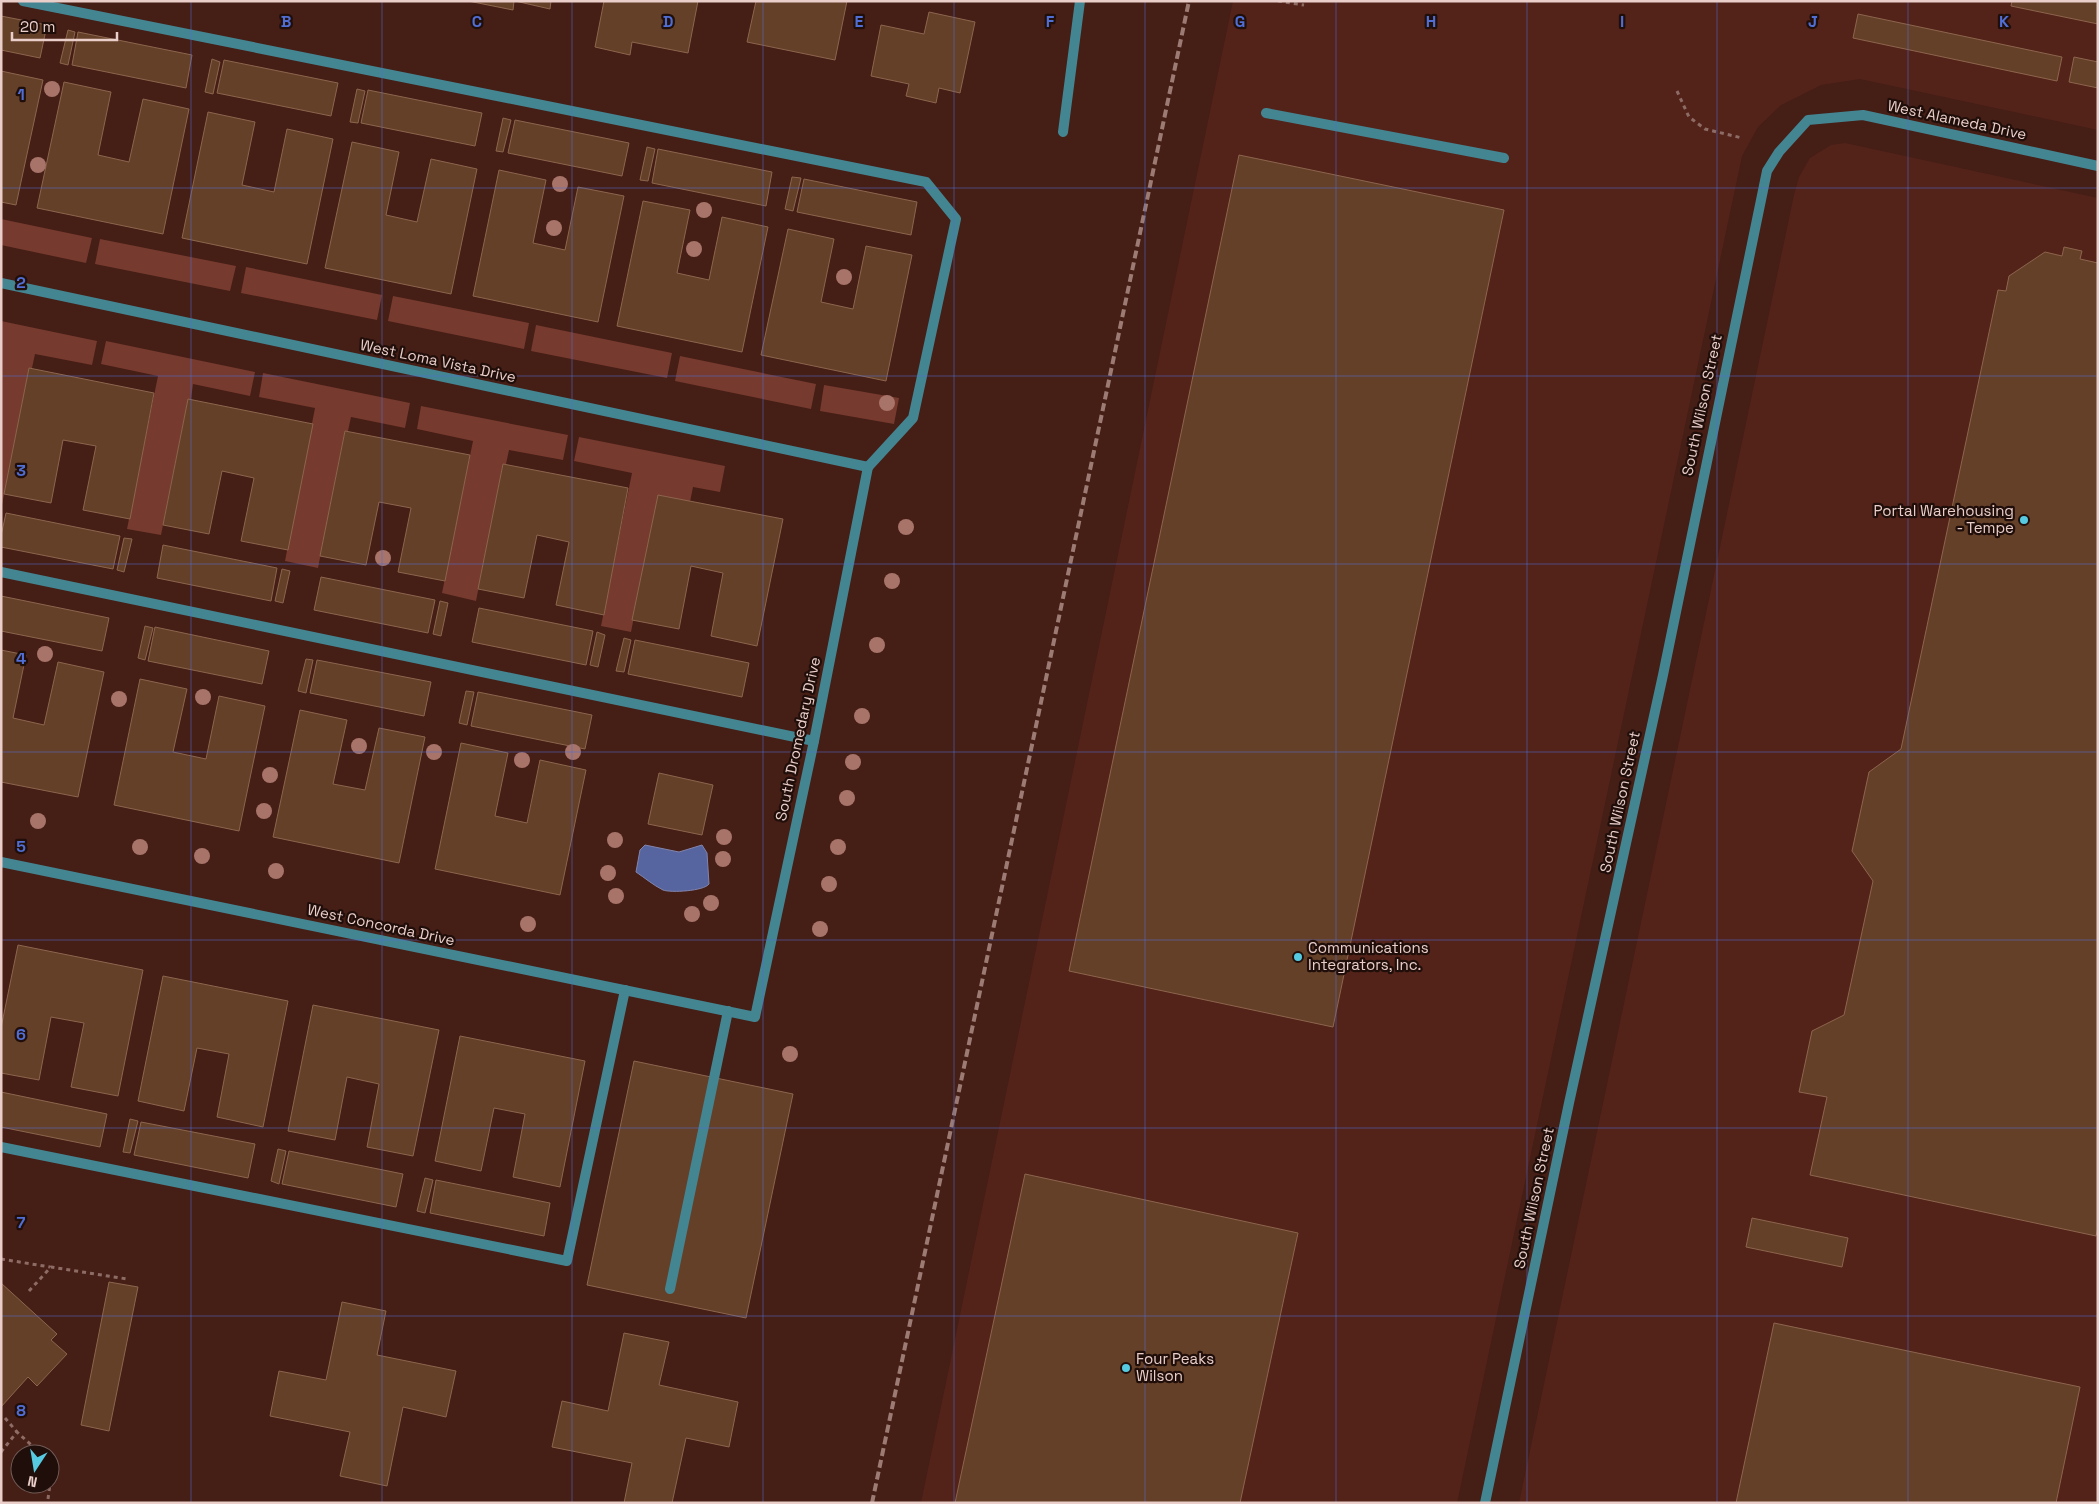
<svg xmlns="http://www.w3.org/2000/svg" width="2099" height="1504" viewBox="0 0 2099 1504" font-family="'Space Grotesk',sans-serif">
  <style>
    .built { fill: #53231a }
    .green { fill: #763a2f }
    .water { fill: #56659f; stroke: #8284ac }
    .building { fill: #654029; stroke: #8d654d }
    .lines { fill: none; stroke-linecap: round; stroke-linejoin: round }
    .path { stroke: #8e6c66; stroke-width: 3; stroke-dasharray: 4 4; stroke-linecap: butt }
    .lane { stroke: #448592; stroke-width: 10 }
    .street { stroke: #448592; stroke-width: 10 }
    .rail { stroke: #9c7b74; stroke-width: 4; stroke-dasharray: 8 4; stroke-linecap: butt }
    .tree { fill: #a8746a }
    .grid { fill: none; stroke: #506ed4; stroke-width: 1; stroke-opacity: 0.55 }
    .poi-dot { fill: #55cae0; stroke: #200e0a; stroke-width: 2 }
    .labels { text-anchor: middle; stroke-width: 4.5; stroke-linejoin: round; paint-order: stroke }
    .street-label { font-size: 15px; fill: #e9cec9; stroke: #200e0a }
    .poi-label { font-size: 15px; fill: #e9cec9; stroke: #200e0a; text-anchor: start }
    .grid-label { font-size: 16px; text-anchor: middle; font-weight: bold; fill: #506ed4; stroke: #200e0a; stroke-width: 4.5; stroke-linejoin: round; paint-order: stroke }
  </style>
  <rect width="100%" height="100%" fill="#451e16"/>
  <g class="built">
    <polygon points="1233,1 2098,1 2098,130 1860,79 1821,85 1781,105 1758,127 1742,156 1457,1503 921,1503"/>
    <polygon points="1845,143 2098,198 2098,1503 1519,1503 1794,195 1799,177 1810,158 1831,145"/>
  </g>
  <g class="green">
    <polygon points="1,219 92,238 86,263 1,245"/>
    <polygon points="100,239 236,266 230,291 95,264"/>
    <polygon points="246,267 382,295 377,320 241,293"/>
    <polygon points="393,296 529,323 524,349 388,321"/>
    <polygon points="1,321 97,341 92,365 35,354 32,368 29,368 2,505"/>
    <polygon points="536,325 672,353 667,378 531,351"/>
    <polygon points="106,341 255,372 250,396 193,384 191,399 188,399 161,535 127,529 158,376 101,364"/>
    <polygon points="680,356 816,384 811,409 675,381"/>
    <polygon points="263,373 410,403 405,428 351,417 348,431 345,431 318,568 285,561 315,408 259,397"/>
    <polygon points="824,385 899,398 894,424 820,411"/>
    <polygon points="421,406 568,435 563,460 509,450 506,464 503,464 476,601 442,593 473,441 417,429"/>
    <polygon points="579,437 725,466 720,492 693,487 690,502 658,496 631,632 601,626 632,473 574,461"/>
  </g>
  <path class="water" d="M645 845 679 852 702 845 707 853 709 884C704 891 671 893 663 890 653 885 645 878 636 872L640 850Z"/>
  <g class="building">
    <polygon points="468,1 514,1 513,10"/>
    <polygon points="515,1 551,1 550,9"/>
    <polygon points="604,1 698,1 688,53 632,42 630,55 595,47"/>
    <polygon points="756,1 847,1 835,60 747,42"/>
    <polygon points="2012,1 2098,1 2098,24 2011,6"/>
    <polygon points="929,12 975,22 960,93 939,88 936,103 906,96 909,84 871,76 881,25 924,34"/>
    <polygon points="1858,14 2062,57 2057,81 1853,38"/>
    <polygon points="1,16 47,25 40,58 1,50"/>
    <polygon points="68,30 75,32 68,65 60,63"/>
    <polygon points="78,32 192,55 186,88 72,65"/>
    <polygon points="2074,57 2098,62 2098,88 2069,82"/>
    <polygon points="212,59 220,62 213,94 205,92"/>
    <polygon points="224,60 338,83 331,116 217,93"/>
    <polygon points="1,71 43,80 16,205 1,202"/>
    <polygon points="64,82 111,92 98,155 129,162 143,99 189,109 163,234 37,208"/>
    <polygon points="357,89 365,91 358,123 350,122"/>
    <polygon points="368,90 482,113 475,146 361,123"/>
    <polygon points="208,112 255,122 242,185 274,192 287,129 333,139 307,264 182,238"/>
    <polygon points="503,118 511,120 503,152 496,151"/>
    <polygon points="515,120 629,143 622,176 508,153"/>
    <polygon points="352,142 399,152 386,215 417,222 431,159 477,169 451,294 325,268"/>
    <polygon points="647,147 655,149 648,181 640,180"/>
    <polygon points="658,149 772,172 766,206 652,183"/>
    <polygon points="1239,155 1504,210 1333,1027 1069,971"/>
    <polygon points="499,170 546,180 533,243 565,250 578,187 624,196 598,322 473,296"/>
    <polygon points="792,177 801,178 793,211 785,209"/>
    <polygon points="804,179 917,202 911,235 797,212"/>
    <polygon points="643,201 690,210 677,273 709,280 722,217 768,227 742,352 617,326"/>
    <polygon points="788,229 834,239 821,302 853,309 866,246 912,255 886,381 761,355"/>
    <polygon points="2064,247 2082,251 2080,259 2098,263 2098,1227 2096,1236 1810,1175 1827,1097 1799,1092 1812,1031 1844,1015 1873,881 1852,851 1869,772 1901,749 1998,290 2006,291 2009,276 2045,252 2062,256"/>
    <polygon points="29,368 154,393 130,519 83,510 96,446 63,440 51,503 4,494"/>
    <polygon points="188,399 313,424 288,550 241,541 254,478 222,471 209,534 163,525"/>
    <polygon points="345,431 470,455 445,581 398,572 411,508 379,502 366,565 320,556"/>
    <polygon points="503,464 628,488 604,615 556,605 569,542 537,535 524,598 478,589"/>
    <polygon points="658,495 783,519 757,646 711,636 723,573 691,566 679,629 632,620"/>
    <polygon points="6,513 120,536 113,569 1,547 1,536"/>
    <polygon points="124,538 132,539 124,572 117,570"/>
    <polygon points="163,545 277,568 271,601 157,578"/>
    <polygon points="282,569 290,571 283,603 275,601"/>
    <polygon points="321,577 435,600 428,633 314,610"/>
    <polygon points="1,596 109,618 102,651 1,631"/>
    <polygon points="440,601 448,603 441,636 433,634"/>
    <polygon points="479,608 593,631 586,665 472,642"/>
    <polygon points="145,626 153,628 145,660 138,658"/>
    <polygon points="155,627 269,651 262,684 148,661"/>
    <polygon points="597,632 605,635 598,667 590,665"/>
    <polygon points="624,638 631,640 624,672 616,671"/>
    <polygon points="635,640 749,663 742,697 628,674"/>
    <polygon points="1,650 26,655 13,718 44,725 58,662 104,672 78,797 1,782"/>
    <polygon points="306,659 313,660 306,693 298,691"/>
    <polygon points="317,660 431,682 424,716 310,693"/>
    <polygon points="140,679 187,689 173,752 206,759 219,696 265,706 239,831 114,805"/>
    <polygon points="466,691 474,692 467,725 459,723"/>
    <polygon points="478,692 592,715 585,749 471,726"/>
    <polygon points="300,710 347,720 333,784 365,790 379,728 425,737 399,863 273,837"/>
    <polygon points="461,743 508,753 495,816 527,823 540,760 586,770 560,895 435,869"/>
    <polygon points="659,773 713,785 702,835 648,824"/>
    <polygon points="18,945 143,970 118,1096 71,1087 84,1023 51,1017 39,1080 1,1073 1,1028"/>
    <polygon points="163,976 288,1001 263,1127 217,1117 229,1054 197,1048 184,1111 138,1101"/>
    <polygon points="313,1005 439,1030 413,1156 367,1147 379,1084 347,1077 335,1140 288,1131"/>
    <polygon points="460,1036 585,1061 560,1187 513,1177 525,1114 494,1108 481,1171 435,1161"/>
    <polygon points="634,1061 793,1094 746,1318 587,1285"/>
    <polygon points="1,1092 107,1114 100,1147 1,1127"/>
    <polygon points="130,1119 138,1121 130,1153 123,1152"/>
    <polygon points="141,1122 255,1144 248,1178 134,1155"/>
    <polygon points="278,1149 286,1151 279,1184 271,1181"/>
    <polygon points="289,1151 403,1174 396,1207 282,1184"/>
    <polygon points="1025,1174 1298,1233 1240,1503 955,1503"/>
    <polygon points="425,1178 433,1180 425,1213 417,1211"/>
    <polygon points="436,1180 550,1203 544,1236 430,1213"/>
    <polygon points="1752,1218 1848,1238 1842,1267 1746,1247"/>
    <polygon points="109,1282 138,1287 109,1431 81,1425"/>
    <polygon points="1,1283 57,1334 51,1340 67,1354 37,1386 28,1377 1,1407"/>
    <polygon points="342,1302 386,1311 377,1355 456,1371 446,1417 403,1407 387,1486 340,1476 350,1432 270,1416 279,1371 326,1380"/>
    <polygon points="1774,1323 2080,1387 2056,1503 1736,1503"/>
    <polygon points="624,1333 669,1342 659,1385 738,1402 729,1447 686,1438 672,1503 624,1503 632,1463 552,1447 562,1401 608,1411"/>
  </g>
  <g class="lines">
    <g class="path">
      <polyline points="1278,1 1304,5"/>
      <polyline points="1677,91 1689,117 1705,129 1742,138"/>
      <polyline points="1,1259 50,1267"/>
      <polyline points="29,1291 51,1267 127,1279"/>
      <polyline points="5,1418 17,1432"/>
      <polyline points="1,1452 17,1432 41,1454"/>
      <polyline points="50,1463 52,1465 50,1483"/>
      <polyline points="48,1499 50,1484"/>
    </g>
    <g class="lane">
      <polyline points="23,1 926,182 956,219 913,418 868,467"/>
      <polyline points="1266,113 1504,158"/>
      <polyline points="1063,132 1080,1"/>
      <polyline points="1,572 814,741"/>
      <polyline points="1,1147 567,1261 625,990"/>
      <polyline points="670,1289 728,1011"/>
    </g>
    <g class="street">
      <polyline points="1,283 868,467 814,741 755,1017 1,862"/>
      <polyline points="1485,1503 1569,1103 1663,675 1767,171 1779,152 1808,120 1863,115 2098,166"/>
    </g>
    <polyline class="rail" points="872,1503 1189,1"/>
  </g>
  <g class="tree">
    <circle cx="52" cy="89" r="8"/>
    <circle cx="38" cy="165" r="8"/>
    <circle cx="560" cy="184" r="8"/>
    <circle cx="704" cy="210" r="8"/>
    <circle cx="554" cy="228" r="8"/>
    <circle cx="694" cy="249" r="8"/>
    <circle cx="844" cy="277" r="8"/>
    <circle cx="887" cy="403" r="8"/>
    <circle cx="906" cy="527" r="8"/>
    <circle cx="383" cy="558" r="8"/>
    <circle cx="892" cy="581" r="8"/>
    <circle cx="877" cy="645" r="8"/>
    <circle cx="45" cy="654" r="8"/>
    <circle cx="203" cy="697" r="8"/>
    <circle cx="119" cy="699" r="8"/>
    <circle cx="862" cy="716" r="8"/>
    <circle cx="359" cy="746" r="8"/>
    <circle cx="434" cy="752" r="8"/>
    <circle cx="573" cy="752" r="8"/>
    <circle cx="522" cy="760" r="8"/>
    <circle cx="853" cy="762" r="8"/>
    <circle cx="270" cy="775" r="8"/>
    <circle cx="847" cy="798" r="8"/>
    <circle cx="264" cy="811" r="8"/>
    <circle cx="38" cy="821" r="8"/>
    <circle cx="724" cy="837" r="8"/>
    <circle cx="615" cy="840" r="8"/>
    <circle cx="140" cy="847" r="8"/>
    <circle cx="838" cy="847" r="8"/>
    <circle cx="202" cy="856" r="8"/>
    <circle cx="723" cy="859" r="8"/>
    <circle cx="276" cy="871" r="8"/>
    <circle cx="608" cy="873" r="8"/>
    <circle cx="829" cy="884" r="8"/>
    <circle cx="616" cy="896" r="8"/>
    <circle cx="711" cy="903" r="8"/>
    <circle cx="692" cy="914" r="8"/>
    <circle cx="528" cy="924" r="8"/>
    <circle cx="820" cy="929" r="8"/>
    <circle cx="790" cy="1054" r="8"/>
  </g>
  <path class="grid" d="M191 1V1503M382 1V1503M572 1V1503M763 1V1503M954 1V1503M1145 1V1503M1336 1V1503M1527 1V1503M1717 1V1503M1908 1V1503M1 188H2098M1 376H2098M1 564H2098M1 752H2098M1 940H2098M1 1128H2098M1 1316H2098"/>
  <g class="poi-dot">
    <circle cx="2024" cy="520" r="5"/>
    <circle cx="1298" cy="957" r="5"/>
    <circle cx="1126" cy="1368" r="5"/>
  </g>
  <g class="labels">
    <g class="street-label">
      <text transform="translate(1957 120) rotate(12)" y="5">West Alameda Drive</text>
      <text transform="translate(438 361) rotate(12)" y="5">West Loma Vista Drive</text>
      <text transform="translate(1702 405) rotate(-78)" y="5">South Wilson Street</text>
      <text transform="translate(798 739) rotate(-78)" y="5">South Dromedary Drive</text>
      <text transform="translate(1620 802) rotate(-78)" y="5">South Wilson Street</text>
      <text transform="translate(381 925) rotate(12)" y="5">West Concorda Drive</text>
      <text transform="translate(1534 1198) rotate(-78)" y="5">South Wilson Street</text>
    </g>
    <g class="poi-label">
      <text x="2014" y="516" text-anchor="end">Portal Warehousing<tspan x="2014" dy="17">- Tempe</tspan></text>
      <text x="1308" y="953">Communications<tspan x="1308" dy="17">Integrators, Inc.</tspan></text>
      <text x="1136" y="1364">Four Peaks<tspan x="1136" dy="17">Wilson</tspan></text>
    </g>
  </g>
  <g class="grid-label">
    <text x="286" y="27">B</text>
    <text x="477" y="27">C</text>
    <text x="668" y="27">D</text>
    <text x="859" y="27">E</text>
    <text x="1050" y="27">F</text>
    <text x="1240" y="27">G</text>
    <text x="1431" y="27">H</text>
    <text x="1622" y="27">I</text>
    <text x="1813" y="27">J</text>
    <text x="2004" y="27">K</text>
    <text x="21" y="100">1</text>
    <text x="21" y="288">2</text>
    <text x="21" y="476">3</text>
    <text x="21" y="664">4</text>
    <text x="21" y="852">5</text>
    <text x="21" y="1040">6</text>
    <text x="21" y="1228">7</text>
    <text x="21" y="1416">8</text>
  </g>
  <rect width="2099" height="1504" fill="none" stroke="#e9cec9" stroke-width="5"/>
  <g transform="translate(35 1469) rotate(192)"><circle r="24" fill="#200e0a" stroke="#705b56"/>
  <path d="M0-4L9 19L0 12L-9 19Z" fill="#55cae0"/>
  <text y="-8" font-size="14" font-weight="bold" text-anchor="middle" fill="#e9cec9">N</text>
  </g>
  <path d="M12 32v8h105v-8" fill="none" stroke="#e9cec9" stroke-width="2.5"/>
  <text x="20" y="32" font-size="15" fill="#e9cec9" stroke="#200e0a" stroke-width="4" paint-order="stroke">20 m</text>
</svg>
